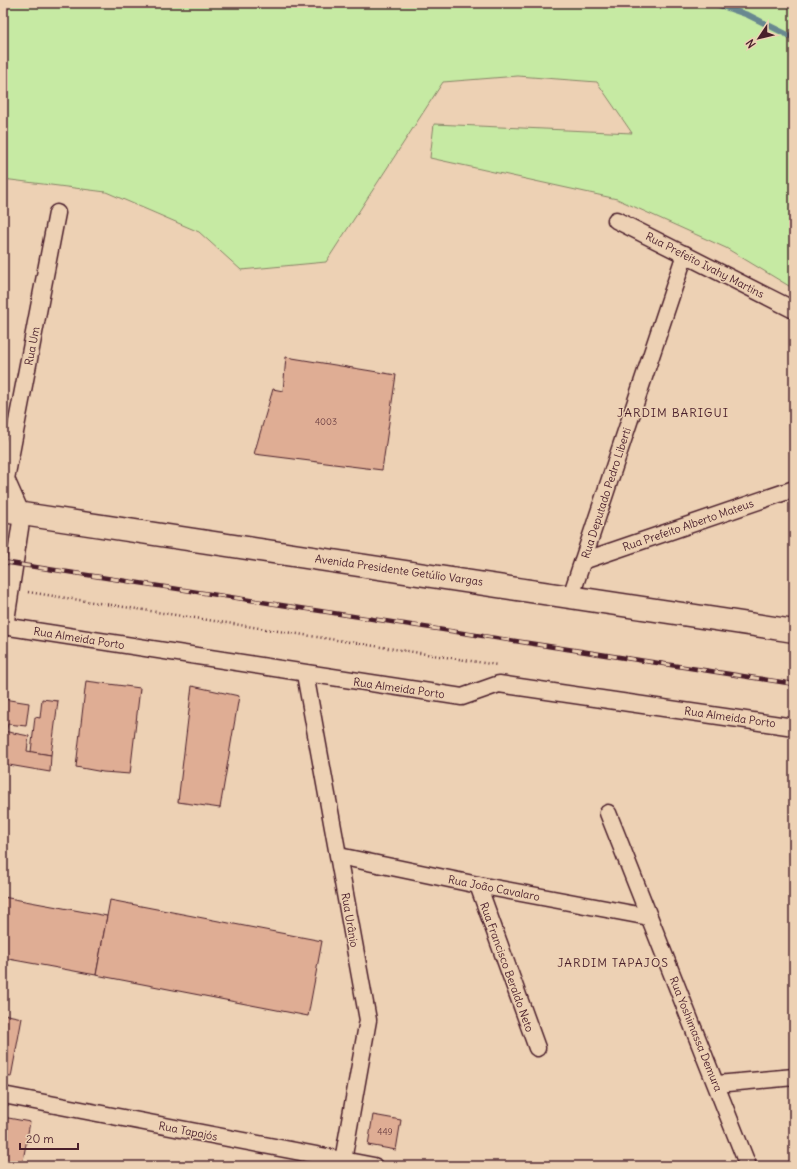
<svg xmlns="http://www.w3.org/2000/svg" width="797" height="1169" viewBox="0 0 797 1169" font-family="Delius,sans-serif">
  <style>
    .green { fill: #c6eaa3; stroke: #888467 }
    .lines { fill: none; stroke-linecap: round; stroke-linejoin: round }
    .stream { stroke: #698890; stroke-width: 6 }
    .building { fill: #dfad94; stroke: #4a1f2b }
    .minor-casing { stroke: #4a1f2b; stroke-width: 19 }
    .primary-casing { stroke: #4a1f2b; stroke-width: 25 }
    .path { stroke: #4a1f2b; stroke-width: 2.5; stroke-dasharray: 1 3; stroke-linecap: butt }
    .minor { stroke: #edd1b4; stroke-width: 16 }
    .primary { stroke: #edd1b4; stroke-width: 22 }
    .rail-casing { stroke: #4a1f2b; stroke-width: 4.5 }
    .rail { stroke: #edd1b4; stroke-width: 3; stroke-dasharray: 9; stroke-linecap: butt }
    .labels { text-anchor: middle; stroke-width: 3; stroke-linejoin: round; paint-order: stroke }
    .number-label { font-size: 9px; fill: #6f4245 }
    .street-label { font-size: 11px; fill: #4a1f2b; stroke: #edd1b4 }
    .neighbourhood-label { font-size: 12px; letter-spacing: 1px; fill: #4a1f2b; stroke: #edd1b4 }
  </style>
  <rect width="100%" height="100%" fill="#edd1b4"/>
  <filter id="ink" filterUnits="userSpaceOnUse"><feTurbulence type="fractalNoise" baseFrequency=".025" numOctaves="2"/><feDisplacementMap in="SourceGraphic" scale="8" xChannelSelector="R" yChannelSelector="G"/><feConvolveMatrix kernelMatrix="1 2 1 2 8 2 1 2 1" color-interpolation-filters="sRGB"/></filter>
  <g filter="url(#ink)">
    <polygon class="green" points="3,3 794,3 794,289 726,248 617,199 430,158 434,124 632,133 597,82 518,76 443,82 326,262 241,270 199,232 106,192 3,179"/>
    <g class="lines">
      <polyline class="stream" points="713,3 748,15 794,38"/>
    </g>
    <g class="building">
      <polygon points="286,357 396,375 382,470 254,454 273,389 283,391"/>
      <polygon points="86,681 140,688 130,774 103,772 76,767"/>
      <polygon points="192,686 239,696 220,808 178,802"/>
      <polygon points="3,699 29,703 26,726 8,724 6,732 3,731"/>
      <polygon points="42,699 58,701 51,755 31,752 35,717 40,718"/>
      <polygon points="3,731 29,736 27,751 51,755 50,772 3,764"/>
      <polygon points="3,897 107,916 96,975 3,958"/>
      <polygon points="110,900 322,941 308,1016 96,975"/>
      <polygon points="3,1014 22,1018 11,1077 3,1076"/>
      <polygon points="373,1115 401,1120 396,1150 368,1145"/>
      <polygon points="3,1117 30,1122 22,1166 3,1163"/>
    </g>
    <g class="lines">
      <g class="minor-casing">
        <g id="minor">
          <polyline points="616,220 794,310"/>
          <polyline points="3,485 6,479 57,213"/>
          <polyline points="583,561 794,489"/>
          <polyline points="571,596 685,254"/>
          <polyline points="3,626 462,697 499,684 794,727"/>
          <polyline points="5,627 22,515 6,479"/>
          <polyline points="305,674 368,1020 342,1166"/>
          <polyline points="608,813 748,1166"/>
          <polyline points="339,856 478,885 649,917"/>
          <polyline points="478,885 537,1048"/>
          <polyline points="717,1084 794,1077"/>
          <polyline points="3,1095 374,1166"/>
        </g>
      </g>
      <g class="primary-casing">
        <polyline id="primary" points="3,511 794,631"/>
      </g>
      <polyline class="path" points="28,592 497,665"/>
      <use href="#minor" class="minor"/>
      <use href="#primary" class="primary"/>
      <g class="rail-casing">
        <polyline id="rail" points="3,562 794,684"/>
      </g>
      <use href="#rail" class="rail"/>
    </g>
  </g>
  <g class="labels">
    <g class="number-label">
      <text x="326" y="425">4003</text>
      <text x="385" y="1135">449</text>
    </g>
    <g class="street-label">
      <text transform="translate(705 265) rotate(27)" y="4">Rua Prefeito Ivahy Martins</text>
      <text transform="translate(32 346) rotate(-79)" y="4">Rua Um</text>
      <text transform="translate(606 493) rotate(-72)" y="4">Rua Deputado Pedro Liberti</text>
      <text transform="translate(688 525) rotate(-19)" y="4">Rua Prefeito Alberto Mateus</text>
      <text transform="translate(399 570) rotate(8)" y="4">Avenida Presidente Getúlio Vargas</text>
      <text transform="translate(79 638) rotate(9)" y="4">Rua Almeida Porto</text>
      <text transform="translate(399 688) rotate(8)" y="4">Rua Almeida Porto</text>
      <text transform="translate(730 717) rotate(8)" y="4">Rua Almeida Porto</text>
      <text transform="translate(494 888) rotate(11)" y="4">Rua João Cavalaro</text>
      <text transform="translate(350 920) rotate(80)" y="4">Rua Urânio</text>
      <text transform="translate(507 967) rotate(70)" y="4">Rua Francisco Beraldo Neto</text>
      <text transform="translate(696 1034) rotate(68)" y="4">Rua Yoshimassa Demura</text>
      <text transform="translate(188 1131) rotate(11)" y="4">Rua Tapajós</text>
    </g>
    <g class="neighbourhood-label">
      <text x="673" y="417">JARDIM BARIGUI</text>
      <text x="613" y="967">JARDIM TAPAJOS</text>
    </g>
  </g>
  <rect width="797" height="1169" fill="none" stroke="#edd1b4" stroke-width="16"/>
  <rect x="8" y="8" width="781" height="1153" fill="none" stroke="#4a1f2b" stroke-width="1.5" filter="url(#ink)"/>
  <g transform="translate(759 38) rotate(235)" stroke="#edd1b4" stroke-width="3" paint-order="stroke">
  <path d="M0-3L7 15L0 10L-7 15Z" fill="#4a1f2b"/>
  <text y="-6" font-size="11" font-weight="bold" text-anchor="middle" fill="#4a1f2b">N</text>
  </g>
  <path d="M20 1143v6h58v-6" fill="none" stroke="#4a1f2b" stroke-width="2"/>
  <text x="26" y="1143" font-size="12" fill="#4a1f2b" stroke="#edd1b4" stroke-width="3" paint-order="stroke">20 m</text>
</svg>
